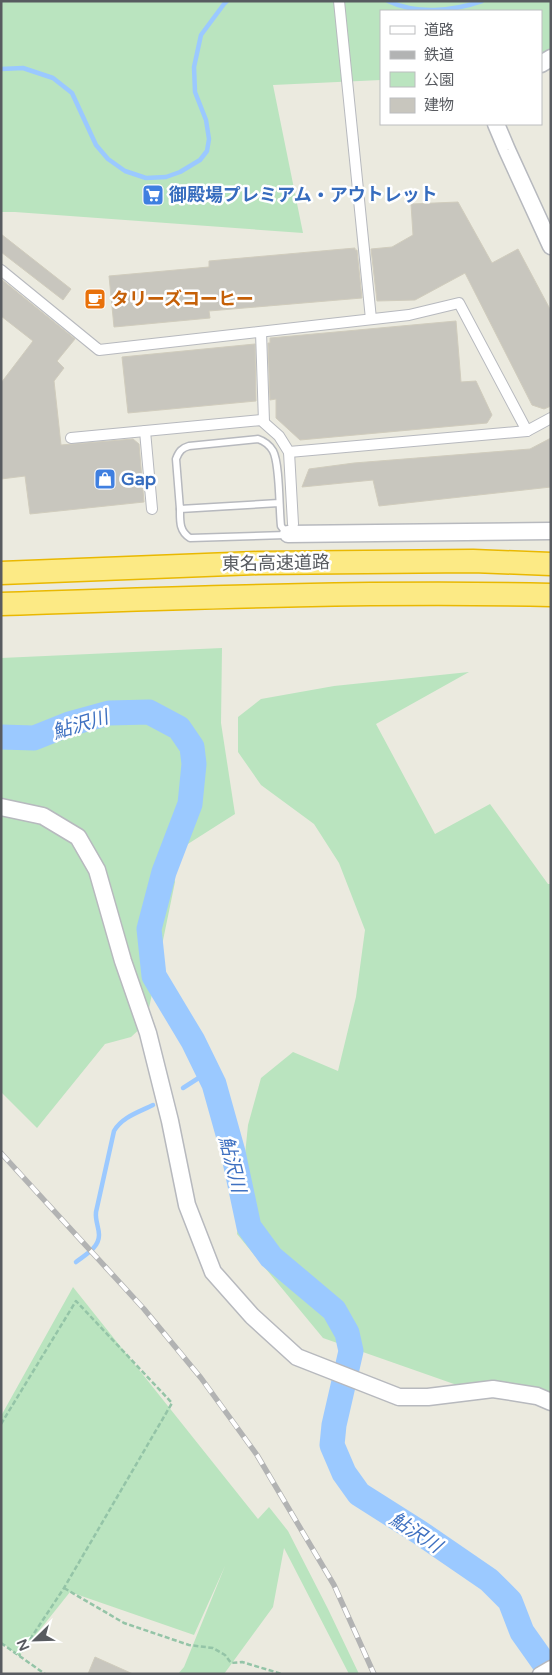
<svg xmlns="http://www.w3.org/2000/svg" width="552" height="1675" viewBox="0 0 552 1675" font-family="'Varela Round','Noto Sans JP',sans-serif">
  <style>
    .green { fill: #bae4bf }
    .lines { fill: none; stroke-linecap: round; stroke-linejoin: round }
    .stream { stroke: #9bc9ff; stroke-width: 4.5 }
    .river { stroke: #9bc9ff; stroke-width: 25 }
    .building { fill: #c8c6be; stroke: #d0ccbd }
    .service-casing { stroke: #b7b9be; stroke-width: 9 }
    .pedestrian-casing { stroke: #b7b9be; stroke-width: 12 }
    .minor-casing { stroke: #b7b9be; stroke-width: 15 }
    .tertiary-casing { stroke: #b7b9be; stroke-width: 19 }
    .motorway-casing { stroke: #e9b801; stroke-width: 25 }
    .path { stroke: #94c4a7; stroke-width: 2.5; stroke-dasharray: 5 2.5; stroke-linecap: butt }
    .service { stroke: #fff; stroke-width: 6 }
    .pedestrian { stroke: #fff; stroke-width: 10 }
    .minor { stroke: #fff; stroke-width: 12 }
    .tertiary { stroke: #fff; stroke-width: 16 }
    .motorway { stroke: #fcea85; stroke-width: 22 }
    .rail-casing { stroke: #b2b3b3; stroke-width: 5.5 }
    .rail { stroke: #fff; stroke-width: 4; stroke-dasharray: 11; stroke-linecap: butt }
    .labels { text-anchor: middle; stroke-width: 5; stroke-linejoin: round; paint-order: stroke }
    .shop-label { font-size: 18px; font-weight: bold; fill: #366cbe; stroke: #fff; text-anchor: start }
    .food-label { font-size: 18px; font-weight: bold; fill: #c56008; stroke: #fff; text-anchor: start }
    .street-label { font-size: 18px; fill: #585b60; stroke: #fff }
    .water-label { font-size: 19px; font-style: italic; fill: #3f71c1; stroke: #fff }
  </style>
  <rect width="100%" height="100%" fill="#ebeadf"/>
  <g class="green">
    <polygon points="1,1 551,1 551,65 541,68 541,11 381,11 381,80 273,85 303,233 15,212 1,212"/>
    <polygon points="222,648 221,723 235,814 169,856 175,882 146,1023 131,1037 105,1044 37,1128 1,1092 1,658"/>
    <polygon points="469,672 376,724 435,834 490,804 548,884 551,884 551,1410 544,1399 454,1384 323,1338 237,1234 248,1125 261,1078 293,1052 338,1071 356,997 365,930 339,863 314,824 261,785 238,752 238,717 261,699 334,686"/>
    <polygon points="73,1287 258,1519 269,1507 288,1531 328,1609 359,1674 349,1674 284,1548 273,1607 224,1674 178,1674 184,1667 225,1566 194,1635 70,1592 19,1656 1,1642 1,1416"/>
  </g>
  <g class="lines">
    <g class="stream">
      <path d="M388 1C417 15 453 11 482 1"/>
      <polyline points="1,69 23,68 53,78 72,93 96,145 108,159 125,171 146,178 166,177 180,172 200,160 207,151 209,139 206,120 195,92 194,67 201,35 224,4 227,1"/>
      <polyline points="183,1088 208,1072"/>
      <path d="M76 1262C85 1255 99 1248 99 1235 99 1227 95 1221 96 1212L114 1131C122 1117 139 1112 153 1105"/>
    </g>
    <polyline class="river" points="1,737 34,738 69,724 109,713 149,712 179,728 192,747 194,764 190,804 164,872 149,929 154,976 193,1041 214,1084 233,1152 249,1227 271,1257 334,1310 347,1333 351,1351 334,1425 332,1445 344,1473 359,1494 419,1532 489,1580 510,1601 522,1632 551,1673"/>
  </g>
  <g class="building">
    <polygon points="458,202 492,263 518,249 551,311 551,406 544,409 532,405 465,273 415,300 377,301 371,249 392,247 413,235 411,204"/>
    <polygon points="1,234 71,289 63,300 1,252"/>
    <polygon points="355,248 355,250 357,250 362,298 209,311 210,318 114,327 109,276 209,267 209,261"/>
    <polygon points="1,279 75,339 57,361 64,368 54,381 61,445 133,439 139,444 144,502 30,514 25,476 1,479 1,383 33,341 1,316"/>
    <polygon points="456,321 461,382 476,381 492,415 487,423 300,440 276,418 276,399 270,400 268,343 270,343 270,338"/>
    <polygon points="255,344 256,401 128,413 122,357"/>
    <polygon points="551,438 551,487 379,506 373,480 302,487 309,469 354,463 530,449"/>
    <polygon points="95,1657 133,1674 88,1674"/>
  </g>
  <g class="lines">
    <g class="service-casing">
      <g id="service">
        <path d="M279 503 180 509 176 459C179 451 182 448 189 446L258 439C264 441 269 444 273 451 280 464 279 509 281 526L287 534"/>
        <path d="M180 509C180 521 179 531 190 538L286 535"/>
      </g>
    </g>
    <g class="pedestrian-casing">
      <g id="pedestrian">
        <polyline points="339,1 371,319"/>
        <polyline points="1,270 99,350 409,315 459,303 527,431"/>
        <polyline points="261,332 264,422"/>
        <polyline points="145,431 152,509"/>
        <polyline points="71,438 261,420 279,436 289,452 527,431 551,418"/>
        <polyline points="289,452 293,524"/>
      </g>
    </g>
    <g class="minor-casing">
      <polyline id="minor" points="539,1674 551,1667"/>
    </g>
    <g class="tertiary-casing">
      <g id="tertiary">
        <polyline points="541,64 551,58"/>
        <polyline points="496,124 507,150 551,246"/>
        <polyline points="288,534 551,531"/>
        <polyline points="1,807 43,816 78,837 97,870 123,961 148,1033 170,1121 187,1205 213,1272 252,1316 297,1357 399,1397 428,1397 493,1389 537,1396 551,1402"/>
      </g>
    </g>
    <g class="motorway-casing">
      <g id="motorway">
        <polyline points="1,573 258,563 473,561 551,564"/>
        <path d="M1 604C184 598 367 591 551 595"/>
      </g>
    </g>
    <g class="path">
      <polyline points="1,1424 76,1301 172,1403 64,1588 19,1656"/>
      <polyline points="64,1588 124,1623 189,1645 213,1648 225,1655 231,1663 242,1662 282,1674"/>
      <polyline points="1,1643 45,1674"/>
    </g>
    <use href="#service" class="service"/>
    <use href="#pedestrian" class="pedestrian"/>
    <use href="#minor" class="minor"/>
    <use href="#tertiary" class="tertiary"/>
    <use href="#motorway" class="motorway"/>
    <g class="rail-casing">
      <polyline id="rail" points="1,1153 144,1309 201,1378 257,1455 334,1585 374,1674"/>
    </g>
    <use href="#rail" class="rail"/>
  </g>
  <defs>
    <g id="supermarket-square" transform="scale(1.125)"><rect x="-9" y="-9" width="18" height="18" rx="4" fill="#3f7fe0" stroke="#fff"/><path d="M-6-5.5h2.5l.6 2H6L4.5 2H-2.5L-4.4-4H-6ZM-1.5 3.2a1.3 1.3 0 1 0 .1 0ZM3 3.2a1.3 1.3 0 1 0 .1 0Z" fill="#fff"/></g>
    <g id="cafe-square" transform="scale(1.125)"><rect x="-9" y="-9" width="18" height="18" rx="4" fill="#e8710a" stroke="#fff"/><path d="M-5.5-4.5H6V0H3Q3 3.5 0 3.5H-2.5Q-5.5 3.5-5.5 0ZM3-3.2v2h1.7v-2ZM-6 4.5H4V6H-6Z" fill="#fff"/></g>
    <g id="shop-square" transform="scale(1.125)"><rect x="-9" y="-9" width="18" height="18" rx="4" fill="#3f7fe0" stroke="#fff"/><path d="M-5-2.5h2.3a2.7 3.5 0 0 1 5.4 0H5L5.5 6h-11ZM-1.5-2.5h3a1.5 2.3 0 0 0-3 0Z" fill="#fff"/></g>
  </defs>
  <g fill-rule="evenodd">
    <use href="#supermarket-square" x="153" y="195"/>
    <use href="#cafe-square" x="95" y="299"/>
    <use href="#shop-square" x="105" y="479"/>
  </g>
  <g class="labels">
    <g class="shop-label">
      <text x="169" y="201">御殿場プレミアム・アウトレット</text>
      <text x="121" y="485">Gap</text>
    </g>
    <g class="food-label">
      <text x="111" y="305">タリーズコーヒー</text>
    </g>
    <g class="street-label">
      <text transform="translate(276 563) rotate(-1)" y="6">東名高速道路</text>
    </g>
    <g class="water-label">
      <text transform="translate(80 724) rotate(-17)" y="7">鮎沢川</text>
      <text transform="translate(233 1164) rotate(76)" y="7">鮎沢川</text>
      <text transform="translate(416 1532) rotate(33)" y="7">鮎沢川</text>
    </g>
  </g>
  <rect width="552" height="1675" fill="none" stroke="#585b60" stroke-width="5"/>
  <rect x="380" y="10" width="162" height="115" fill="#ffffff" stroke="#bcbdbf"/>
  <rect x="390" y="26" width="25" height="8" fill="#ffffff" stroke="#bcbdbf"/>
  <text x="424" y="35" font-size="15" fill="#585b60">道路</text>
  <rect x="390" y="51" width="25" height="8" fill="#b2b3b3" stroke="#bcbdbf"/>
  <text x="424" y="60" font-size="15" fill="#585b60">鉄道</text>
  <rect x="390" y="72" width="25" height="15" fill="#bae4bf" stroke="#bcbdbf"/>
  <text x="424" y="85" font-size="15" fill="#585b60">公園</text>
  <rect x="390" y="98" width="25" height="15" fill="#c8c6be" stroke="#bcbdbf"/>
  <text x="424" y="110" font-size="15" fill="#585b60">建物</text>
  <g transform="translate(35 1640) rotate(247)" stroke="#ffffff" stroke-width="4" paint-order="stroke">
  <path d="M0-4L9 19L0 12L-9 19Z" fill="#585b60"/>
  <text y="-8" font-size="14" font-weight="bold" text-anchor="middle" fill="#585b60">N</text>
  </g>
</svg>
